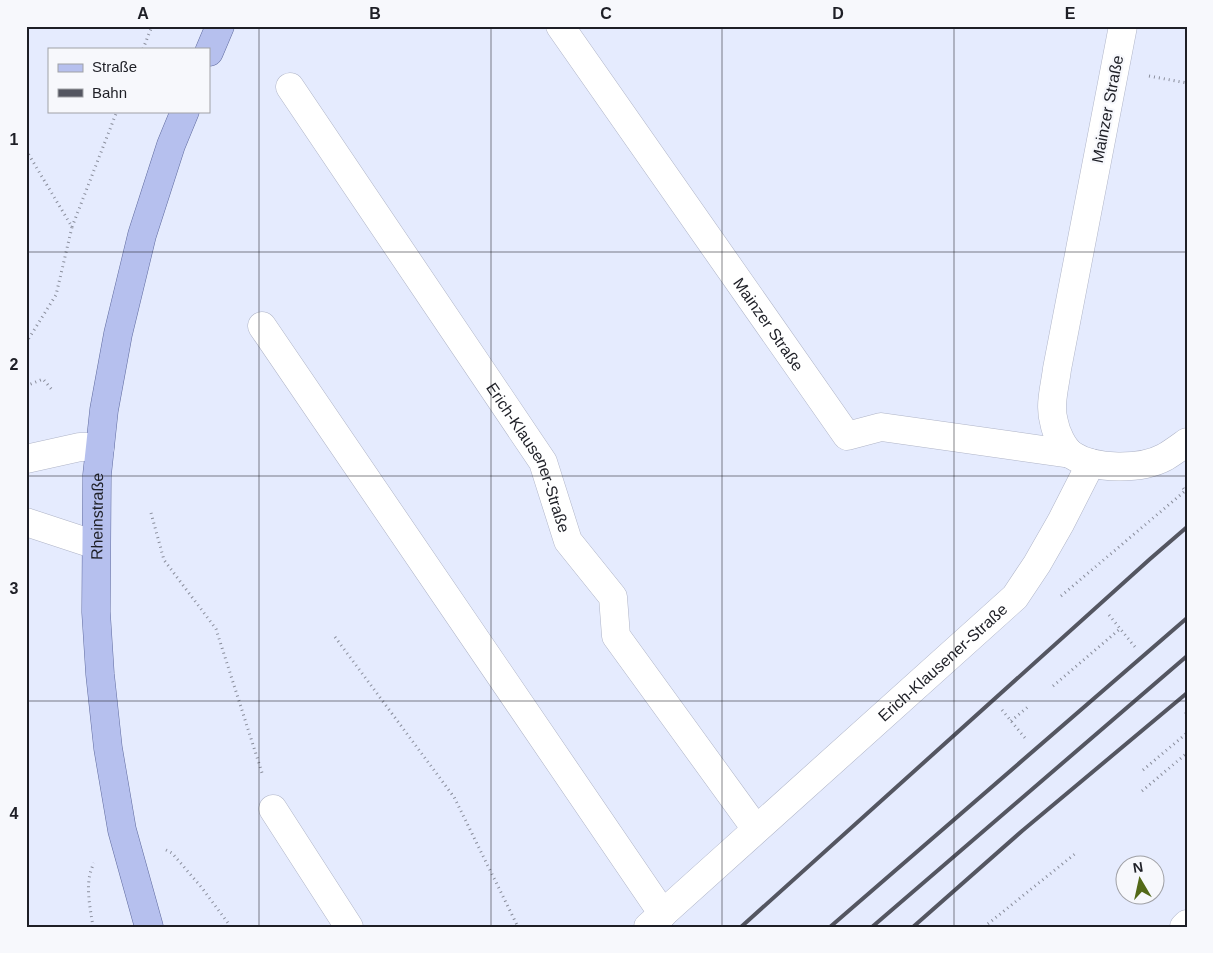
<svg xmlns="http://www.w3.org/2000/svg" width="1213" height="953" viewBox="0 0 1213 953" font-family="Helvetica,sans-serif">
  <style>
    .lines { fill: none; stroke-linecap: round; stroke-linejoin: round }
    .minor-casing { stroke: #afb4c7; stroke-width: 29 }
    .major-casing { stroke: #616ca0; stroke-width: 29 }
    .path { stroke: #8a8e9c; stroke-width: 3; stroke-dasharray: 1 4; stroke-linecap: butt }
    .minor { stroke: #fff; stroke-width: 28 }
    .major { stroke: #b6c0ee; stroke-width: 28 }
    .rail { stroke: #545661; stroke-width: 4 }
    .grid { fill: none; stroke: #1e1f26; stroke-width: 1; stroke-opacity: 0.55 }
    .labels { text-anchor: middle; stroke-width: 4.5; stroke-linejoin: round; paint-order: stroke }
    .street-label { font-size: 16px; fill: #1e1f26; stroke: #f7f8fc }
    .neatline { fill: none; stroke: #1e1f26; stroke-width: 2 }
    .grid-label { font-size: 16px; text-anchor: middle; font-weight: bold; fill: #1e1f26 }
  </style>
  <rect width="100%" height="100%" fill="#e5ebfe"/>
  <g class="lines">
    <g class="minor-casing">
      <g id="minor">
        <path id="s1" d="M560 26 847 436 881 427 1071 454"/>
        <path d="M1123 26 1057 369C1055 386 1049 405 1054 422 1056 433 1063 448 1072 455 1095 470 1141 470 1165 457 1172 453 1180 447 1187 442"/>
        <path id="s2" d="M290 87 543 462 568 541 613 597 616 636 756 829"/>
        <polyline points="262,326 663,914"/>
        <polyline points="26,459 80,447 100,447"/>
        <polyline points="26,522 96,545"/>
        <polyline points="273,809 349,927"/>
        <path id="s3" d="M648 927 1015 597 1037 564 1061 522 1091 463"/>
        <polyline points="1184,927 1187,924"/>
      </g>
    </g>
    <g class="major-casing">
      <g id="major">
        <polyline points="209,52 220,26"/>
        <path id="s4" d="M149 927 122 830 108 748 100 674 96 612 97 475 104 410 118 334 142 235 171 145 185 111"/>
      </g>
    </g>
    <g class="path">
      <polyline points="143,49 152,26"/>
      <polyline points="1149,76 1187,83"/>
      <polyline points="26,150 72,227 56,295 29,338 26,341"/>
      <polyline points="72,227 117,111"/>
      <polyline points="26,386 43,379 53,391"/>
      <polyline points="151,513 164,560 216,629 263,776"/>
      <polyline points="1061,596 1185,491 1183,488"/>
      <polyline points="1109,615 1135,647"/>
      <polyline points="335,637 454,797 518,927"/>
      <polyline points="1053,686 1121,628"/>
      <polyline points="1002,710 1025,738"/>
      <polyline points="1185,712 1187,713"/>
      <polyline points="1011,721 1029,706"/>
      <polyline points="1143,770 1187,733"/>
      <polyline points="1142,791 1187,753"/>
      <polyline points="166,850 172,853 202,888 231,927"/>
      <path d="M93 927C90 905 84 883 94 863"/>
      <polyline points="984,927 1076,853"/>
    </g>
    <use href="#minor" class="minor"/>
    <use href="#major" class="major"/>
    <g class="rail">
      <polyline points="741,927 1150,559 1187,527"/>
      <polyline points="830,927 1187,618"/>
      <polyline points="872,927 1187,656"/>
      <polyline points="913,927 1022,831 1187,693"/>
    </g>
  </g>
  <path class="grid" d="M259 26V927M491 26V927M722 26V927M954 26V927M26 252H1187M26 476H1187M26 701H1187"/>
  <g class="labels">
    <g class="street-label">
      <text transform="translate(1107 109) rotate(-79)" y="6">Mainzer Straße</text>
      <text dy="6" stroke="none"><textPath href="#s1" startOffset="364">Mainzer Straße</textPath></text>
      <text dy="6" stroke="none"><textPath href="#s2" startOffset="442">Erich-Klausener-Straße</textPath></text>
      <text dy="6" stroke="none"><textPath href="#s4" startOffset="416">Rheinstraße</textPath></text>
      <text dy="6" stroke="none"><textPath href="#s3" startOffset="396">Erich-Klausener-Straße</textPath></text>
    </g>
  </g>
  <rect width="1213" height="953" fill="none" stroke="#f7f8fc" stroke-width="55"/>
  <rect x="48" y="48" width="162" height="65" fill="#f7f8fc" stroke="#a0a1a6"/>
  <rect x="58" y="64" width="25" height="8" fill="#b6c0ee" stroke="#a0a1a6"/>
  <text x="92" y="72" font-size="15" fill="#1e1f26">Straße</text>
  <rect x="58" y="89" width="25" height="8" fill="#545661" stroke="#a0a1a6"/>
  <text x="92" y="98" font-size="15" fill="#1e1f26">Bahn</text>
  <g transform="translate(1140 880) rotate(351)"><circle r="24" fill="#f7f8fc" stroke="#a0a1a6"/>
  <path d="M0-4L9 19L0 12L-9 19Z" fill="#536918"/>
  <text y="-8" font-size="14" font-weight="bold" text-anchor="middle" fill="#1e1f26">N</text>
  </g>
  <rect x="28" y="28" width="1158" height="898" class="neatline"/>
  <g class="grid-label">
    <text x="143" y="19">A</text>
    <text x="375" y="19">B</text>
    <text x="606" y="19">C</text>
    <text x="838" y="19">D</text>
    <text x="1070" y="19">E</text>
    <text x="14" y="145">1</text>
    <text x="14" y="370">2</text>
    <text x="14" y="594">3</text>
    <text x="14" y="819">4</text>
  </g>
</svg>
